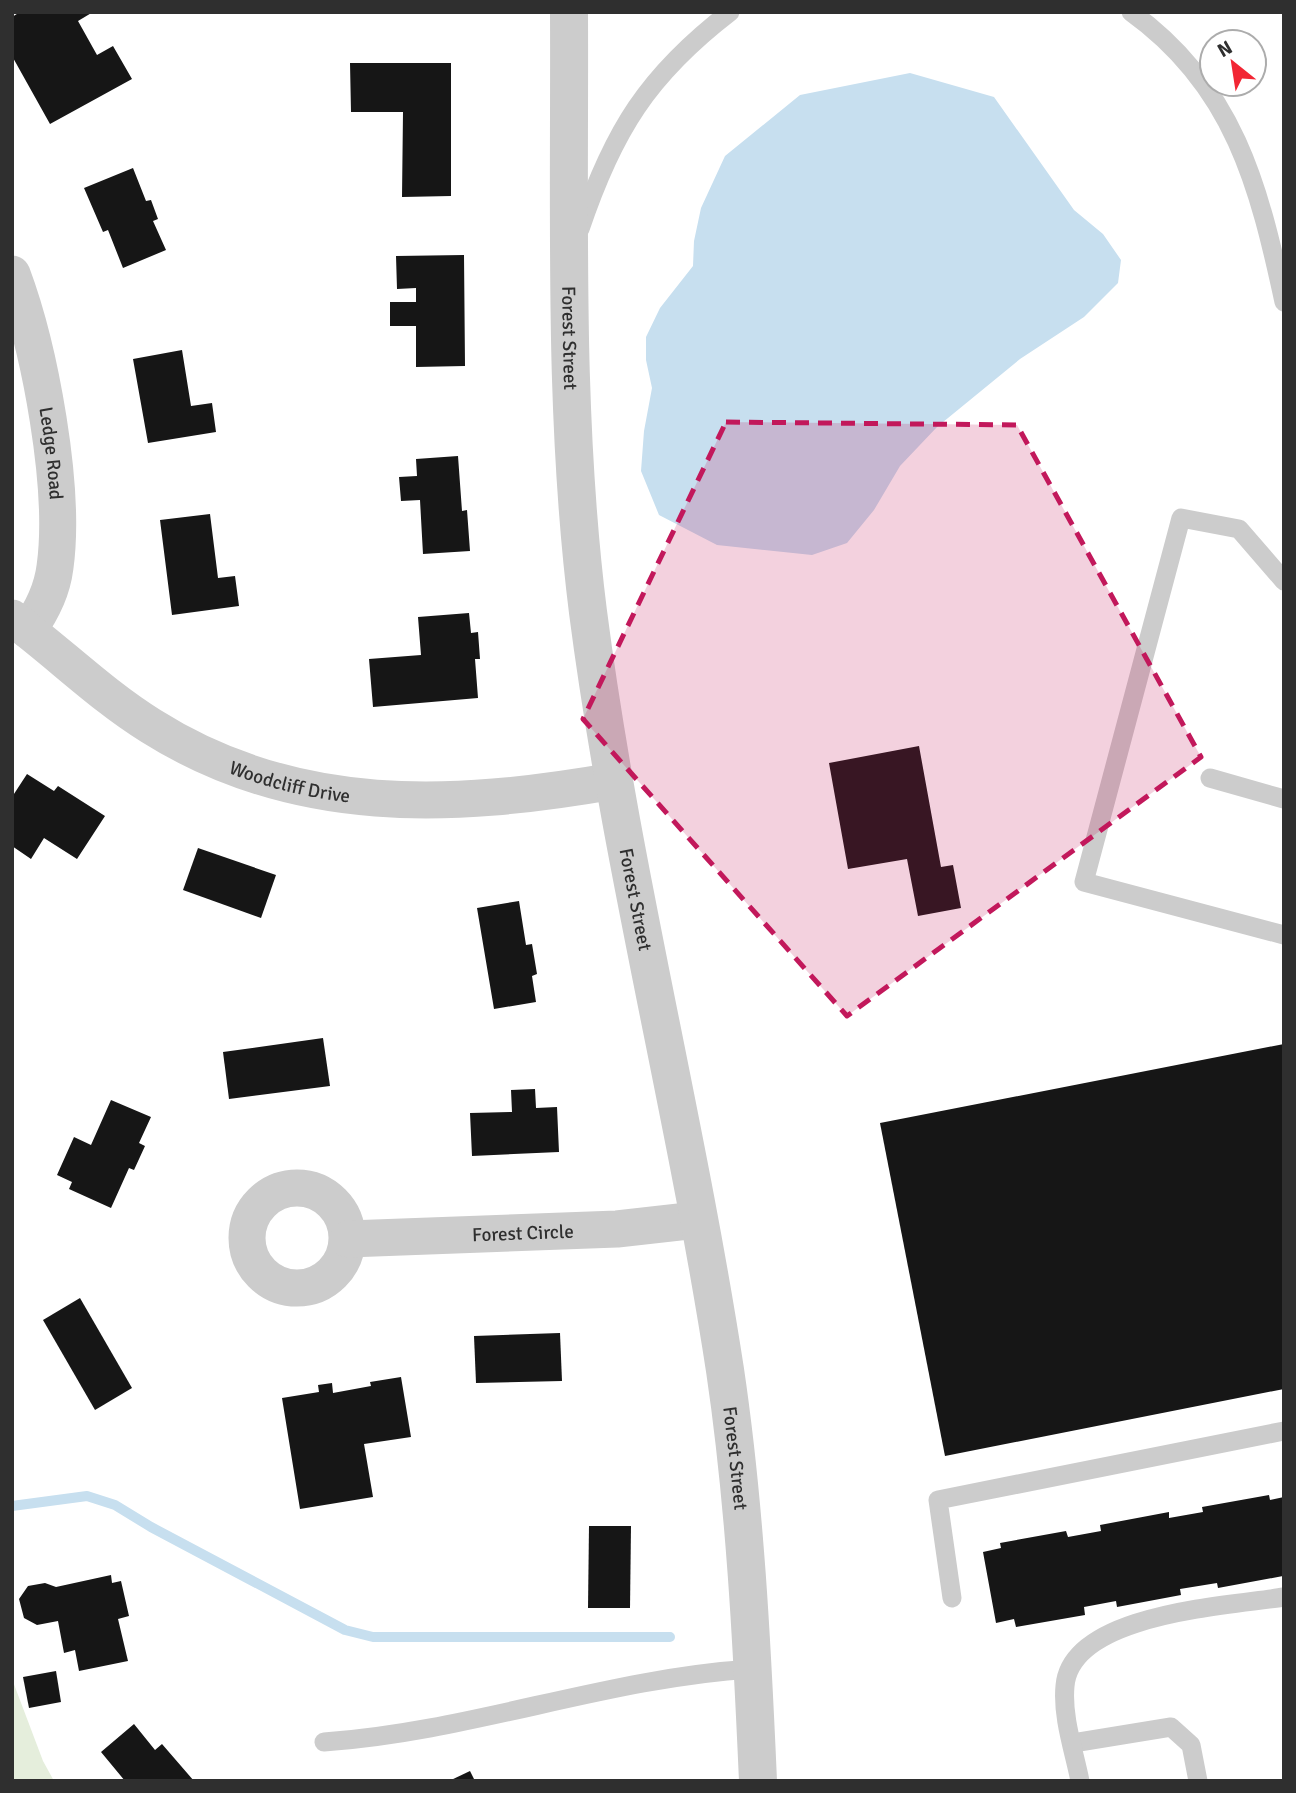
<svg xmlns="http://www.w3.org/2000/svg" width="1296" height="1793" viewBox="0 0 1296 1793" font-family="Signika,sans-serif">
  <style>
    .green { fill: #e5eedc }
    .water { fill: #c7dfef }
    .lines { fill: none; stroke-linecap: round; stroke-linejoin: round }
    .stream { stroke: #c7dfef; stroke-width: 10 }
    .building { fill: #161616 }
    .service { stroke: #ccc; stroke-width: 19 }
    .minor { stroke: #ccc; stroke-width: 37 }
    .tertiary { stroke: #ccc; stroke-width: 38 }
    .marked { fill: #c2185b; fill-opacity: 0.2; stroke: #c2185b; stroke-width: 5; stroke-dasharray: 14 9; stroke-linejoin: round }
    .labels { text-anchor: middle; stroke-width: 7; stroke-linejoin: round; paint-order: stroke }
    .street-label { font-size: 19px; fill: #2f2f2f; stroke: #fff }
  </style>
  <rect width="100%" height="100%" fill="#fff"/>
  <polygon class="green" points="12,1679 43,1761 54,1781 12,1781"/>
  <polygon class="water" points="910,73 994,97 1074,210 1103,234 1121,260 1118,283 1084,317 1020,359 937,427 900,466 874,510 847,543 812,555 717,545 659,515 641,471 644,431 652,388 646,360 646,337 660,308 693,266 694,241 701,208 725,156 800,95"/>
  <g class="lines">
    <polyline class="stream" points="12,1506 87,1496 115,1505 151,1527 345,1630 373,1637 670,1637"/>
  </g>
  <g class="building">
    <polygon points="20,12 93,12 78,21 97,55 113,46 132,79 50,124 12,56 12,17"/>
    <polygon points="350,63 451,63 451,196 402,197 403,112 351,112"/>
    <polygon points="133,168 146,201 151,200 158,219 153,221 166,250 123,268 108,230 103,232 84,188"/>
    <polygon points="464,255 465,366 416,367 416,326 390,326 390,302 416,302 416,288 397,289 396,256"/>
    <polygon points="182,350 191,406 212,403 216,432 148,443 133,359"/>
    <polygon points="458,456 462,511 467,510 470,551 423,554 420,500 401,501 399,477 417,476 416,459"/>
    <polygon points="210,514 218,578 235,576 239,606 172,615 160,520"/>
    <polygon points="469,613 471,633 478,632 480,659 475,659 478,698 373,707 369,659 421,655 418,617"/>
    <polygon points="919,746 941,867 953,865 961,908 918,916 907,859 848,869 829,763"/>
    <polygon points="27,774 54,791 58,786 105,816 77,859 44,838 31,859 12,846 12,797"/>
    <polygon points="198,848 276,875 261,918 183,890"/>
    <polygon points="519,901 526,945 532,944 537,974 532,976 536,1002 494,1009 477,908"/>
    <polygon points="323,1038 330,1086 229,1099 223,1052"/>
    <polygon points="1284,1044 1284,1389 945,1456 880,1123"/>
    <polygon points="535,1089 536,1108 557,1107 559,1152 472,1156 470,1113 512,1112 511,1090"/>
    <polygon points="111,1100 151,1117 139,1143 145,1146 134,1170 129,1168 111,1208 69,1189 72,1182 57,1175 74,1137 91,1145"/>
    <polygon points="80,1298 132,1388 95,1410 43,1320"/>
    <polygon points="560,1333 562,1381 476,1383 474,1336"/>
    <polygon points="401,1377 411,1437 364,1444 373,1497 300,1509 282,1398 319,1392 318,1385 332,1383 333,1393 371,1386 370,1382"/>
    <polygon points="1269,1495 1270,1500 1284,1497 1283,1576 1218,1588 1217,1583 1180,1589 1181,1595 1117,1607 1116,1601 1084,1607 1085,1615 1016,1627 1014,1619 996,1623 983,1552 1001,1548 1000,1543 1066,1531 1068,1537 1101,1531 1100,1525 1169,1512 1169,1518 1203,1512 1202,1507"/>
    <polygon points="589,1526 631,1526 630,1608 588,1608"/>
    <polygon points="111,1575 112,1583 121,1581 129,1616 118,1619 128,1661 79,1671 75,1650 64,1653 58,1621 37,1625 24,1618 19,1599 28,1586 45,1583 56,1587"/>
    <polygon points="56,1671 61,1702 29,1708 23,1677"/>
    <polygon points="134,1724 155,1750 162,1744 194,1781 125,1781 101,1752"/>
    <polygon points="470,1771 475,1781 449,1781"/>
  </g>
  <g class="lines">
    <g class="service">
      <path d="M1131 12C1234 86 1259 186 1284 302"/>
      <path d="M580 229C613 131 648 75 730 12"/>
      <polyline points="1284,581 1239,529 1181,518 1084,882 1284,935"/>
      <polyline points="1210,778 1284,799"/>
      <polyline points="952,1598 938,1500 1284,1431"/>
      <path d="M324 1742C469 1732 607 1678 752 1669"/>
      <polyline points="1073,1743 1171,1727 1191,1745 1198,1781"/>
      <path d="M1080 1781C1074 1751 1062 1717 1065 1686 1071 1613 1229 1606 1284 1597"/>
    </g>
    <g class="minor">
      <path id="s1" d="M12 274C40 349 66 488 55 567 52 591 42 611 28 630"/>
      <path id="s2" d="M12 618C59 653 101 695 151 726 295 817 453 809 614 781"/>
      <circle cx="297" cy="1238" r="50"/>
      <path id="s3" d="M348 1239 617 1229 697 1220"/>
    </g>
    <path class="tertiary" id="s4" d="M569 12C570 212 563 414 588 612 621 867 686 1116 725 1370 745 1505 752 1644 758 1781"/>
  </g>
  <path class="marked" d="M726 422 1017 425 1201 757 847 1016 583 719Z"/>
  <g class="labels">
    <g class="street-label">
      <text dy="7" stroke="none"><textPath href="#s4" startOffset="326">Forest Street</textPath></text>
      <text dy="7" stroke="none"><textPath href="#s1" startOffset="184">Ledge Road</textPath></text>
      <text dy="7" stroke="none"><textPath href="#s2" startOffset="327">Woodcliff Drive</textPath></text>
      <text dy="7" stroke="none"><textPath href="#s4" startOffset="892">Forest Street</textPath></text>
      <text dy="7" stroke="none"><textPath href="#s3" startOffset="175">Forest Circle</textPath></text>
      <text dy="7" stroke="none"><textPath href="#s4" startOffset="1460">Forest Street</textPath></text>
    </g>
  </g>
  <rect width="1296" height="1793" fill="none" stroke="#2f2f2f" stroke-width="28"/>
  <g transform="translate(1233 63) rotate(330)"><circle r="33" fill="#ffffff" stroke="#acacac" stroke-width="2"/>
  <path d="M0-5L12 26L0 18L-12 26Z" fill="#f22634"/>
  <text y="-10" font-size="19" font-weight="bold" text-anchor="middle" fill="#2f2f2f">N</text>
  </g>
</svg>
